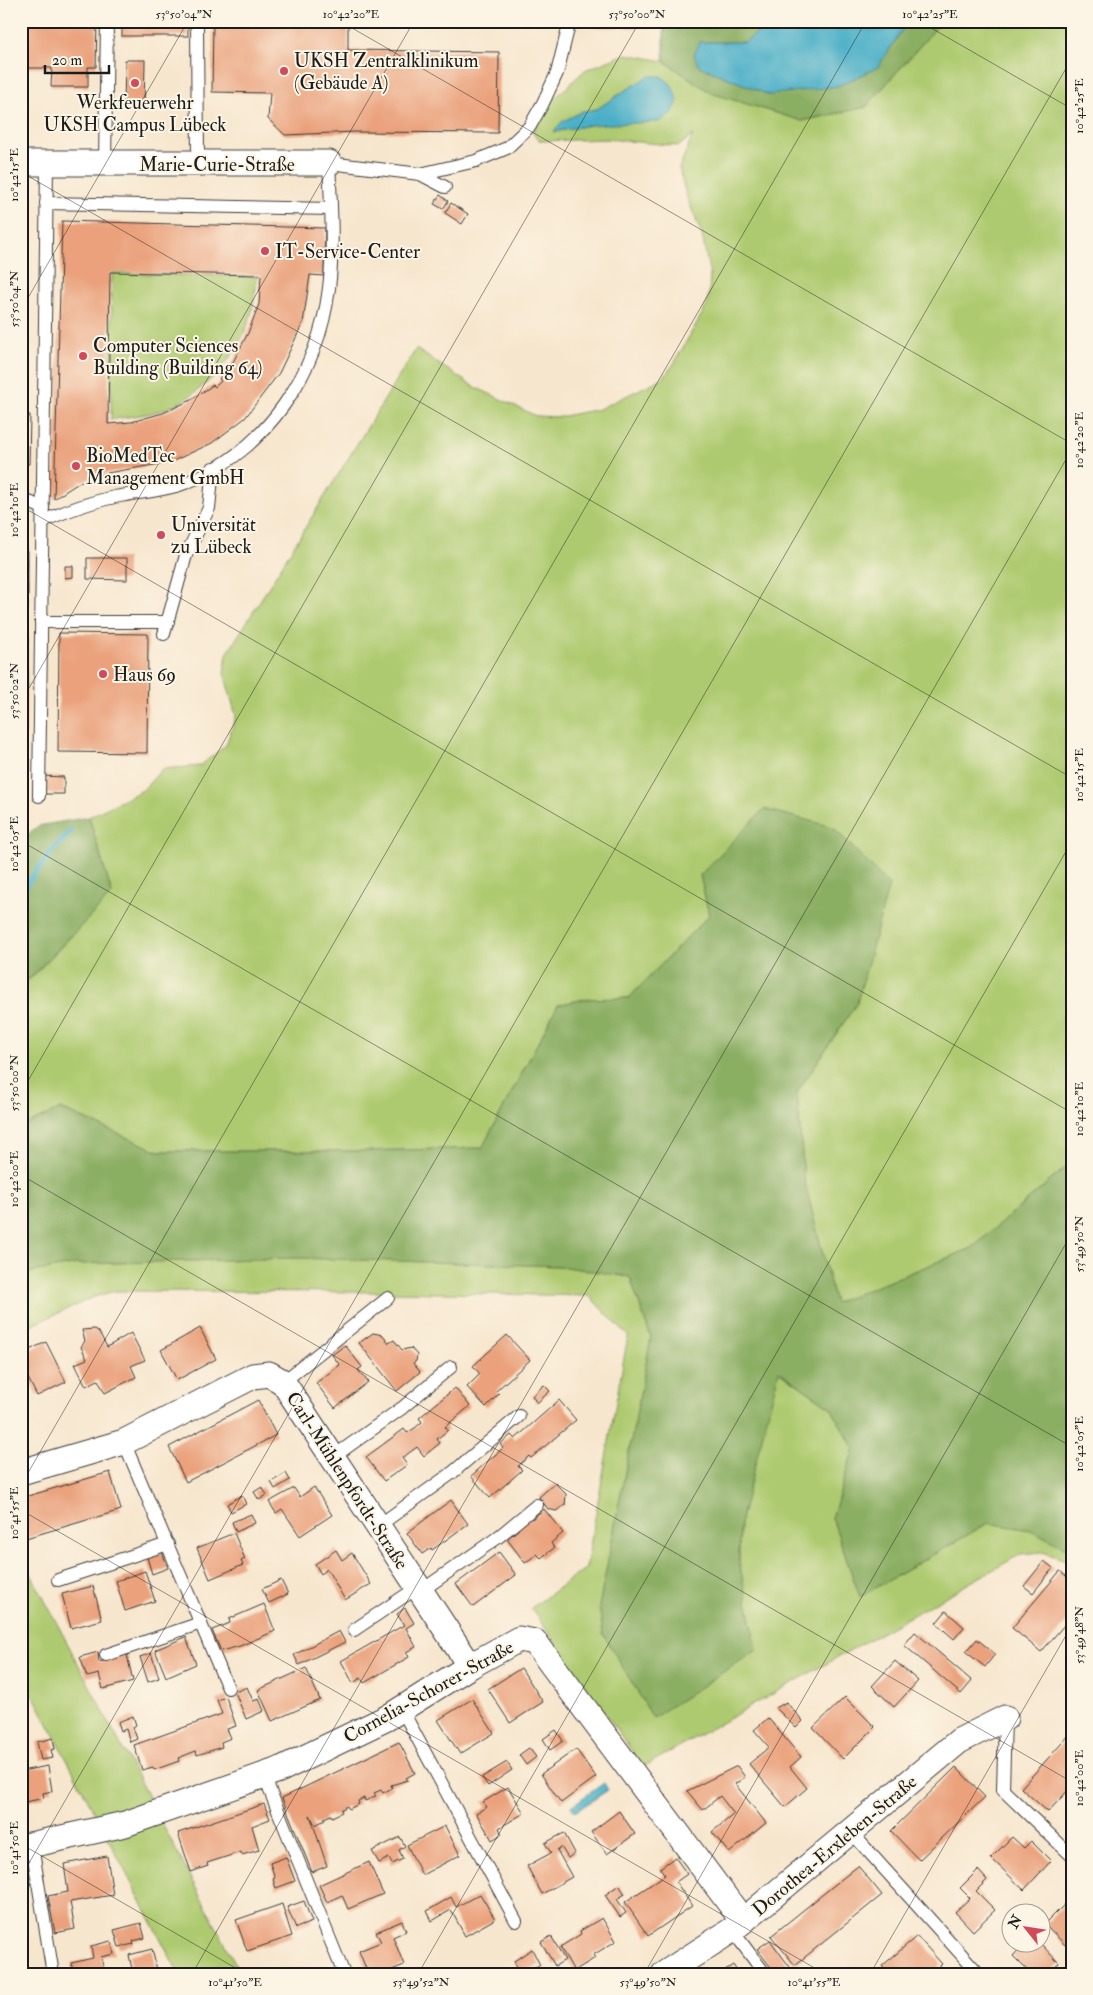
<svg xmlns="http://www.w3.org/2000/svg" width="1093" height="1995" viewBox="0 0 1093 1995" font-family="'IM FELL Double Pica',serif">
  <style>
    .green { fill: #aeca70; stroke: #657346; fill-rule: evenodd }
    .forest { fill: #8aae62; stroke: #53653f }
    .water { fill: #48afc7; stroke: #326672 }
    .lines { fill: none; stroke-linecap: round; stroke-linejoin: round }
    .stream { stroke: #48afc7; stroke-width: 6 }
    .building { fill: #eaa17b; fill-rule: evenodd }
    .lane-casing { stroke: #3d3a37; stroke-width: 14 }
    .street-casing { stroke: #3d3a37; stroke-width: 27 }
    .lane { stroke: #fff; stroke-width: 12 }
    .street { stroke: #fff; stroke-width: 25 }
    .ticks { fill: none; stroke: #1c1c1c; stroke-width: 1; stroke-opacity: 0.45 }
    .poi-dot { fill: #d1495b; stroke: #fcf5e5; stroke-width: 2 }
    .labels { text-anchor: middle; stroke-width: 4; stroke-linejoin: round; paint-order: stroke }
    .poi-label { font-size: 19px; fill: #1c1c1c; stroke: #fcf5e5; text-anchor: start }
    .street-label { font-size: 19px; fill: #1c1c1c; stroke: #fcf5e5 }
    .neatline { fill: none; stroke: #1c1c1c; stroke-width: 2 }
    .ticks-label { font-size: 12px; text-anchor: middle; fill: #1c1c1c }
  </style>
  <rect width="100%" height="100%" fill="#fcf5e5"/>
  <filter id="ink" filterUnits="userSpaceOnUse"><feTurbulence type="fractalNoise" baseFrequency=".02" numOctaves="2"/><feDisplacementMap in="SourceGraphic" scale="10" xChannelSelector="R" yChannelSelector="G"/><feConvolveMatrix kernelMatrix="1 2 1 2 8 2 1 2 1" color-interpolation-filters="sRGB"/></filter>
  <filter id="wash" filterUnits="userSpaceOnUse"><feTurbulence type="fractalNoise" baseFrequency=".0096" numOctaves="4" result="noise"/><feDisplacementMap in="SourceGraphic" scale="20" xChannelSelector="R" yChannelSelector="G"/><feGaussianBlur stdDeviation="1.12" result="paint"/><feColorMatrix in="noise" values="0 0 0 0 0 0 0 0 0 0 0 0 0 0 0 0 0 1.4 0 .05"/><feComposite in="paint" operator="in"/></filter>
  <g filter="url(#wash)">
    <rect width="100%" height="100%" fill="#f7e6ce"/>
    <g class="green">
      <path d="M942 21H1072V1162L972 1248 835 1303 804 1179 797 1092 857 1003 700 875 709 915 629 998 584 999 558 1005 482 1148 361 1151H158L61 1109 21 1127V985L31 978 112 894 89 817 143 790 162 769 200 766 226 745 236 716 224 673 227 654 416 349 471 385 536 416 559 417 599 409 663 378 673 365 707 305 709 293 710 275 702 235 686 195 679 168 693 135 679 146 608 139 540 141 533 134 538 120 549 104 585 70 626 54 664 61 711 93 803 121 866 107ZM661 76 671 84 678 100 590 125 554 132 583 111 597 109 627 89Z"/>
      <path d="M112 273 258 277C255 290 254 303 251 315 239 355 206 392 168 408 151 415 129 416 111 420Z"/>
      <polygon points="21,464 29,464 28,551 21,551"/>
      <polygon points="21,597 28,597 26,687 21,687"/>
      <polygon points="296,1258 560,1266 630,1277 651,1338 599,1607 743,1586 739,1561 740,1523 778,1371 831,1408 854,1449 832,1518 860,1597 988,1523 1031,1530 1072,1551 1072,1562 1042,1552 1021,1554 643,1767 531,1608 586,1568 628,1336 589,1296 389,1292 115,1291 94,1297 21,1330 21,1274 77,1264"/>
      <polygon points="21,1555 241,1974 179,1974 21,1672"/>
    </g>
    <g class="forest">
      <polygon points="664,21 767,21 766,26 745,42 700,42 699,66 769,95 878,67 908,21 942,21 866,107 802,121 711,93 664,61"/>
      <polygon points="764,809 833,827 889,885 857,1003 797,1092 804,1179 835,1303 972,1248 1072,1162 1072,1551 1031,1530 988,1523 860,1597 832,1518 854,1448 831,1408 779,1371 740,1523 739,1561 757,1650 653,1718 603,1634 599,1607 651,1338 630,1277 560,1266 296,1258 77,1264 21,1274 21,1127 61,1109 158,1151 361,1151 482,1148 558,1005 584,999 629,998 709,915 700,875"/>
      <polygon points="89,817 112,894 21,987 21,841 38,826"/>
    </g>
    <g class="water">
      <polygon points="767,21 908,21 878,67 838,86 769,95 699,66 694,55 700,42 745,42 766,26"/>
      <polygon points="648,76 661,76 671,84 678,100 673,112 660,122 590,125 553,132 563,121 583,111 597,109"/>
      <polygon points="604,1783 608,1790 575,1812 571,1806"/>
    </g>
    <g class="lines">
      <polyline class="stream" points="21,892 51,852 71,831"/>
    </g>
    <g id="blocks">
      <g class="building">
        <polygon points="26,21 97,21 96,67 88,67 88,87 51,87 52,68 25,68"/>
        <rect x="122" y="21" width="66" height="15"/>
        <polygon points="213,21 348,21 348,50 499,52 498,133 355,132 285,135 268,119 270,93 212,92"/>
        <polygon points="591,21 651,21 651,28 591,27"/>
        <polygon points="125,60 145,60 144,107 124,107"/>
        <polygon points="21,187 25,187 23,326 21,326"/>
        <polygon points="440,195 448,201 443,209 434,204"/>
        <polygon points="451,203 468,214 462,224 445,213"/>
        <path d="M62 221 325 228 324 276 310 275 303 323 279 373 245 418 212 443 171 462 107 473 80 482 54 499ZM110 272 261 275 259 304 248 333 233 362 219 379 221 381 215 387 213 385 191 400 163 413 131 422 108 424Z"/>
        <polygon points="21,415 30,415 29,464 21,464"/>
        <rect x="21" y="551" width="7" height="46"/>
        <polygon points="87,558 127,558 127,580 87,579"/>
        <polygon points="65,566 73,566 73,577 65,578"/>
        <polygon points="59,633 148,634 147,753 58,752"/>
        <rect x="21" y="687" width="5" height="48"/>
        <polygon points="42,776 64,777 64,794 42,794"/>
        <polygon points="200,1328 216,1359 177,1380 161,1350"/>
        <polygon points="95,1329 99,1332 107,1347 131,1333 145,1360 131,1366 136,1377 105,1393 98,1380 86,1386 75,1364 87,1359 81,1347 85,1341 82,1330"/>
        <polygon points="373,1333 383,1335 389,1343 394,1340 402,1350 411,1348 417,1355 416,1361 413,1363 420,1372 397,1391 359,1343"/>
        <polygon points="507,1335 530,1360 496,1391 499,1394 486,1407 467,1387 480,1374 473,1366"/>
        <polygon points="46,1342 66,1382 37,1396 21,1364 21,1354"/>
        <polygon points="345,1345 362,1367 358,1370 368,1382 335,1408 316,1383 340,1365 332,1355"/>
        <polygon points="544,1385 550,1391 537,1403 532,1396"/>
        <polygon points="455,1388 470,1406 445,1427 448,1430 437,1439 440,1443 424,1456 417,1447 402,1458 407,1465 384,1481 366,1457 404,1429 407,1433 415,1428 422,1422 419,1418"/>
        <polygon points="258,1400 276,1435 186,1482 169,1447"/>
        <polygon points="559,1400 576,1420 531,1458 529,1456 518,1466 522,1470 490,1498 471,1476 503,1448 500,1444 511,1435 515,1439"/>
        <polygon points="110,1472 121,1510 26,1538 21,1523 21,1498"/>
        <polygon points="286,1473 290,1480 275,1489 271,1482"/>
        <polygon points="555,1483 566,1494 565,1505 556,1511 548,1509 539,1497"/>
        <polygon points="262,1487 267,1495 259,1500 254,1492"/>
        <polygon points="314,1487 332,1515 300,1536 282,1509 276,1513 269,1502 294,1488 300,1497"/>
        <polygon points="242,1495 246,1504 231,1512 227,1504"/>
        <polygon points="451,1500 468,1524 432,1550 431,1548 422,1554 407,1533"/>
        <polygon points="544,1509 563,1533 551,1543 554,1548 541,1558 537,1554 525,1563 507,1539 519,1529 516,1525 529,1515 532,1519"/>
        <polygon points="251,1514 255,1523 236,1532 232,1522"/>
        <polygon points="234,1533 245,1559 241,1561 243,1565 210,1579 197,1548"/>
        <polygon points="336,1550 342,1560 352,1553 371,1584 345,1600 327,1569 321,1574 315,1564"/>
        <polygon points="162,1552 168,1568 152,1574 147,1557"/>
        <polygon points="499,1552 516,1575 473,1607 456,1584"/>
        <polygon points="1044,1561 1053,1568 1033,1593 1024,1586"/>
        <polygon points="145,1571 155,1601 125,1611 116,1581"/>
        <polygon points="1060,1571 1072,1581 1072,1616 1041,1652 1012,1628"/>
        <polygon points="281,1580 288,1594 269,1603 262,1589"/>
        <polygon points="93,1586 102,1620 71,1628 62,1594"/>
        <polygon points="264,1604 275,1631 240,1646 221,1651 212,1630 230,1623 229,1619"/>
        <polygon points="405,1608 414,1623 406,1628 416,1647 406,1652 409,1657 364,1683 361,1678 353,1683 341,1661 404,1625 397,1614"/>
        <polygon points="946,1611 964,1627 954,1639 936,1623"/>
        <polygon points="339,1631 345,1642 299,1665 294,1655"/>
        <polygon points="915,1632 972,1681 961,1694 904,1645"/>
        <polygon points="186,1637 196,1664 166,1677 155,1650"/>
        <polygon points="977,1639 995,1654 985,1667 966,1652"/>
        <polygon points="98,1652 99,1662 127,1655 133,1681 103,1689 99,1674 87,1677 80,1657"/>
        <polygon points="151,1653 159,1678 148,1682 140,1657"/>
        <polygon points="895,1661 918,1681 894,1707 872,1686"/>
        <polygon points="306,1668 320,1700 272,1721 258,1690"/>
        <polygon points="521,1668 543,1702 510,1723 488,1689"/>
        <polygon points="247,1687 253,1701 259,1699 264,1711 246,1719 235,1692"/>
        <polygon points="226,1697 236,1726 227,1729 231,1738 221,1742 222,1747 197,1755 196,1751 178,1758 179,1761 154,1770 153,1767 142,1770 134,1745 222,1714 217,1700"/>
        <polygon points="845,1697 875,1727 843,1759 813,1728"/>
        <polygon points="472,1699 494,1733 460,1754 438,1720"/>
        <polygon points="786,1702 803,1721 796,1728 776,1708"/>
        <polygon points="133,1716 136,1725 133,1727 137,1739 130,1742 126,1729 121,1731 118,1722"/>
        <polygon points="768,1718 801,1757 790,1767 807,1788 785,1807 749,1764 769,1747 754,1730"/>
        <polygon points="556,1730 563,1741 550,1750 543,1739"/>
        <polygon points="1072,1732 1072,1786 1048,1812 1021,1788"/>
        <polygon points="53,1738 55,1749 51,1750 53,1758 41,1760 37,1742"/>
        <polygon points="399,1742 415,1773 406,1778 408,1780 391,1785 392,1788 383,1793 381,1790 374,1793 376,1796 365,1801 364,1798 358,1801 359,1804 349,1809 347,1806 341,1810 342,1812 332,1817 331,1815 324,1818 325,1820 315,1825 310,1815 327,1866 312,1872 282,1798"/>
        <polygon points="529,1748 536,1757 526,1765 519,1755"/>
        <polygon points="576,1749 596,1777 561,1803 541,1774"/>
        <polygon points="507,1762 512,1770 488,1786 482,1777"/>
        <polygon points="48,1766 52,1791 43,1793 44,1798 21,1803 21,1771"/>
        <polygon points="737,1766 745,1777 735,1784 766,1823 729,1853 712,1832 734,1814 720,1796 703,1810 687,1791"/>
        <polygon points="956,1767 985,1797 919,1860 891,1831"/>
        <polygon points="508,1787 524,1813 499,1828 502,1834 492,1840 476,1813 487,1807 483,1802"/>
        <polygon points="264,1804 270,1819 252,1826 259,1850 242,1855 241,1852 207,1863 208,1866 191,1872 178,1833"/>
        <polygon points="619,1811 635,1834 607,1854 591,1832"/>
        <polygon points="445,1826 460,1855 422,1875 407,1845"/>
        <polygon points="564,1833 575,1853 568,1858 561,1847 557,1850 572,1877 542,1894 527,1866 551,1853 545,1843"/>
        <polygon points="400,1837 405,1846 399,1850 403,1859 392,1864 389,1858 379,1863 372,1851"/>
        <polygon points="1012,1837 1024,1848 1031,1841 1051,1861 1024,1890 991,1858"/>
        <polygon points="107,1856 113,1895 70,1902 75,1929 55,1933 48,1896 68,1892 64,1864"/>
        <polygon points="286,1857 295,1881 276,1888 273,1879 275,1878 270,1863"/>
        <polygon points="675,1857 687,1874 676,1882 692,1906 648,1936 625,1902 665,1875 660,1868"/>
        <polygon points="369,1862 383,1894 348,1909 342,1895 327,1902 319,1885"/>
        <polygon points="858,1866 882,1895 795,1965 771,1936"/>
        <polygon points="978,1870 987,1880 976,1891 995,1910 973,1931 955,1912 970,1898 960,1888"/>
        <polygon points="619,1885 625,1894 617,1899 626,1913 620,1917 605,1895"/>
        <polygon points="480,1894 495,1919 465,1936 451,1910 432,1921 427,1911 451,1897 456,1907"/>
        <polygon points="1069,1900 1072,1903 1072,1943 1067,1947 1045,1924"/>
        <polygon points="304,1901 312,1922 296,1928 287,1907"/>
        <polygon points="282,1904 292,1936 247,1951 236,1920"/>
        <polygon points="602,1918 616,1941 593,1955 595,1958 574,1971 560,1947 581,1934 580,1931"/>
        <polygon points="402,1921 406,1931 393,1937 404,1965 382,1974 368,1974 359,1951 381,1942 376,1932"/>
        <polygon points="141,1923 145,1938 133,1941 134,1944 119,1947 114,1930"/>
        <polygon points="551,1936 565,1960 555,1966 541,1942"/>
        <polygon points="917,1936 942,1964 931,1974 889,1974 882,1966"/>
        <polygon points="770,1940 795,1974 776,1974 757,1949"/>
        <polygon points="111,1941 114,1954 101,1957 105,1974 74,1974 71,1963 93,1958 91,1946"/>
        <polygon points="1026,1942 1039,1942 1059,1963 1049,1974 1025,1974 1028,1971 1013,1956"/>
        <polygon points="152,1949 158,1974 133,1974 129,1955"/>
        <polygon points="532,1949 540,1965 519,1972 514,1961"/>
        <polygon points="733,1965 739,1974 719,1974"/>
        <polygon points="321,1969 323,1974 310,1974"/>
      </g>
    </g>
  </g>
  <g filter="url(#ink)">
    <use href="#blocks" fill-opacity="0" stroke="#3d3a37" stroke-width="1"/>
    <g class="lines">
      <g class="lane-casing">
        <g id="lane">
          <polyline points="197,21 198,163"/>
          <polyline points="105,164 107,21"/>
          <polyline points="420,174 445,187"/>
          <polyline points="46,203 331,209"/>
          <polyline points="21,503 29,502 43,508"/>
          <path d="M43 521C66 511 90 502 115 497 138 492 162 492 185 483 266 452 319 372 329 288 334 247 331 205 329 163L420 174 476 161 507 148 530 126 543 103 557 73 570 21"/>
          <polyline points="41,622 168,622"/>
          <polyline points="164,634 186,555 209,508 213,468"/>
          <polyline points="39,796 47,164"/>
          <polyline points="283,1382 388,1298"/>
          <polyline points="124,1442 228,1688"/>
          <polyline points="333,1457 402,1408 451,1367"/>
          <polyline points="378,1526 452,1473 519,1416"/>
          <polyline points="58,1580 168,1544"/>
          <polyline points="421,1591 497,1538 537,1505"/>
          <polyline points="354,1630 418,1587"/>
          <polyline points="106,1655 201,1623"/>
          <polyline points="401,1708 516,1921"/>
          <polyline points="1005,1718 1003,1790 1072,1856"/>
          <polyline points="264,1776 344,1974"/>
          <polyline points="851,1832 979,1974"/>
          <polyline points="32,1846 53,1974"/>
          <polyline points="732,1930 765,1974"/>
        </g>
      </g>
      <g class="street-casing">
        <g id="street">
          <polyline points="21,163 329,163"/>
          <polyline points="21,1472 124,1442 253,1376 269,1374 283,1382 470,1666"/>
          <polyline points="21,1847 125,1824 279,1770 387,1718 470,1666 519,1639 535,1642 743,1921"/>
          <polyline points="664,1974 732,1930 959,1741 1005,1718"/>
        </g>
      </g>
      <use href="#lane" class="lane"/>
      <use href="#street" class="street"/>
    </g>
  </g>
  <path class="ticks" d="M340 21 1072 444M919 21 1072 109M21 172 1072 778M21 310 188 21M21 506 1072 1113M21 702 414 21M21 841 1072 1447M21 1093 640 21M21 1175 1072 1782M21 1485 866 21M21 1510 825 1974M21 1844 246 1974M21 1877 1072 58M192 1974 1072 449M418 1974 1072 841M644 1974 1072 1233M870 1974 1072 1625"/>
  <g class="poi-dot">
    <circle cx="284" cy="71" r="5"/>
    <circle cx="135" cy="83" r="5"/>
    <circle cx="265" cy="251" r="5"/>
    <circle cx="83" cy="356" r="5"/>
    <circle cx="76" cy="466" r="5"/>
    <circle cx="161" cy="535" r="5"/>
    <circle cx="103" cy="674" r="5"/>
  </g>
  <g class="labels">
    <g class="poi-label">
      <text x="294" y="67">UKSH Zentralklinikum<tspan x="294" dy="22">(Gebäude A)</tspan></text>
      <text x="135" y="109" text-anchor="middle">Werkfeuerwehr<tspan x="135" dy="22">UKSH Campus Lübeck</tspan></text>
      <text x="275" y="258">IT-Service-Center</text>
      <text x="93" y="352">Computer Sciences<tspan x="93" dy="22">Building (Building 64)</tspan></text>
      <text x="86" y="462">BioMedTec<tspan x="86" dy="22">Management GmbH</tspan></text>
      <text x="171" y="531">Universität<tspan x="171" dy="22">zu Lübeck</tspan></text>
      <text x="113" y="681">Haus 69</text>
    </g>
    <g class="street-label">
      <text x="217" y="171">Marie-Curie-Straße</text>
      <text transform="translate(348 1480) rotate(57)" y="7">Carl-Mühlenpfordt-Straße</text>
      <text transform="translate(428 1691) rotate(-29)" y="7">Cornelia-Schorer-Straße</text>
      <text transform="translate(834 1845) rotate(-40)" y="7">Dorothea-Erxleben-Straße</text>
    </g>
  </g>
  <rect width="1093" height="1995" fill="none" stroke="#fcf5e5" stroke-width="55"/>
  <g transform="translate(1026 1928) rotate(300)"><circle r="24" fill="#fcf5e5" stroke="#a29e95"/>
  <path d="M0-4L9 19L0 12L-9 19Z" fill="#d1495b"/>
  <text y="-8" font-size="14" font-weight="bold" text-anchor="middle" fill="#1c1c1c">N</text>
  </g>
  <path d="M45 65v8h64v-8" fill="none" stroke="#1c1c1c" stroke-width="2.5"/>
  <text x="52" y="65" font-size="15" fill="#1c1c1c" stroke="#fcf5e5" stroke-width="4" paint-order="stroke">20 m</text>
  <rect x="28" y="28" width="1038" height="1940" class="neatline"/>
  <g class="ticks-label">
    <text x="184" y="18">53°50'04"N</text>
    <text x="351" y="18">10°42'20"E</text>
    <text x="637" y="18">53°50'00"N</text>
    <text x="930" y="18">10°42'25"E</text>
    <text transform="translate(1079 106) rotate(-90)" y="4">10°42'25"E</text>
    <text transform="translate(14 175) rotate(-90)" y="4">10°42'15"E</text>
    <text transform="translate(14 299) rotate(-90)" y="4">53°50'04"N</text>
    <text transform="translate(1079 440) rotate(-90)" y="4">10°42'20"E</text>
    <text transform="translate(14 510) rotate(-90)" y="4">10°42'10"E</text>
    <text transform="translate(14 691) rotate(-90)" y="4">53°50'02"N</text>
    <text transform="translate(1079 775) rotate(-90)" y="4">10°42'15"E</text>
    <text transform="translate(14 844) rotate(-90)" y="4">10°42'05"E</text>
    <text transform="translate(14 1083) rotate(-90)" y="4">53°50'00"N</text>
    <text transform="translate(1079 1109) rotate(-90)" y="4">10°42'10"E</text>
    <text transform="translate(14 1179) rotate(-90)" y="4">10°42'00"E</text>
    <text transform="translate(1079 1244) rotate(-90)" y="4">53°49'50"N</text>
    <text transform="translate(1079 1444) rotate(-90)" y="4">10°42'05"E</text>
    <text transform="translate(14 1513) rotate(-90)" y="4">10°41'55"E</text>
    <text transform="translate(1079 1635) rotate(-90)" y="4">53°49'48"N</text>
    <text transform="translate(1079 1778) rotate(-90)" y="4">10°42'00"E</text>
    <text transform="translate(14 1848) rotate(-90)" y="4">10°41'50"E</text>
    <text x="235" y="1986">10°41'50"E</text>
    <text x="421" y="1986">53°49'52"N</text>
    <text x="648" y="1986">53°49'50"N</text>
    <text x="814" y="1986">10°41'55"E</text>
  </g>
</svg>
